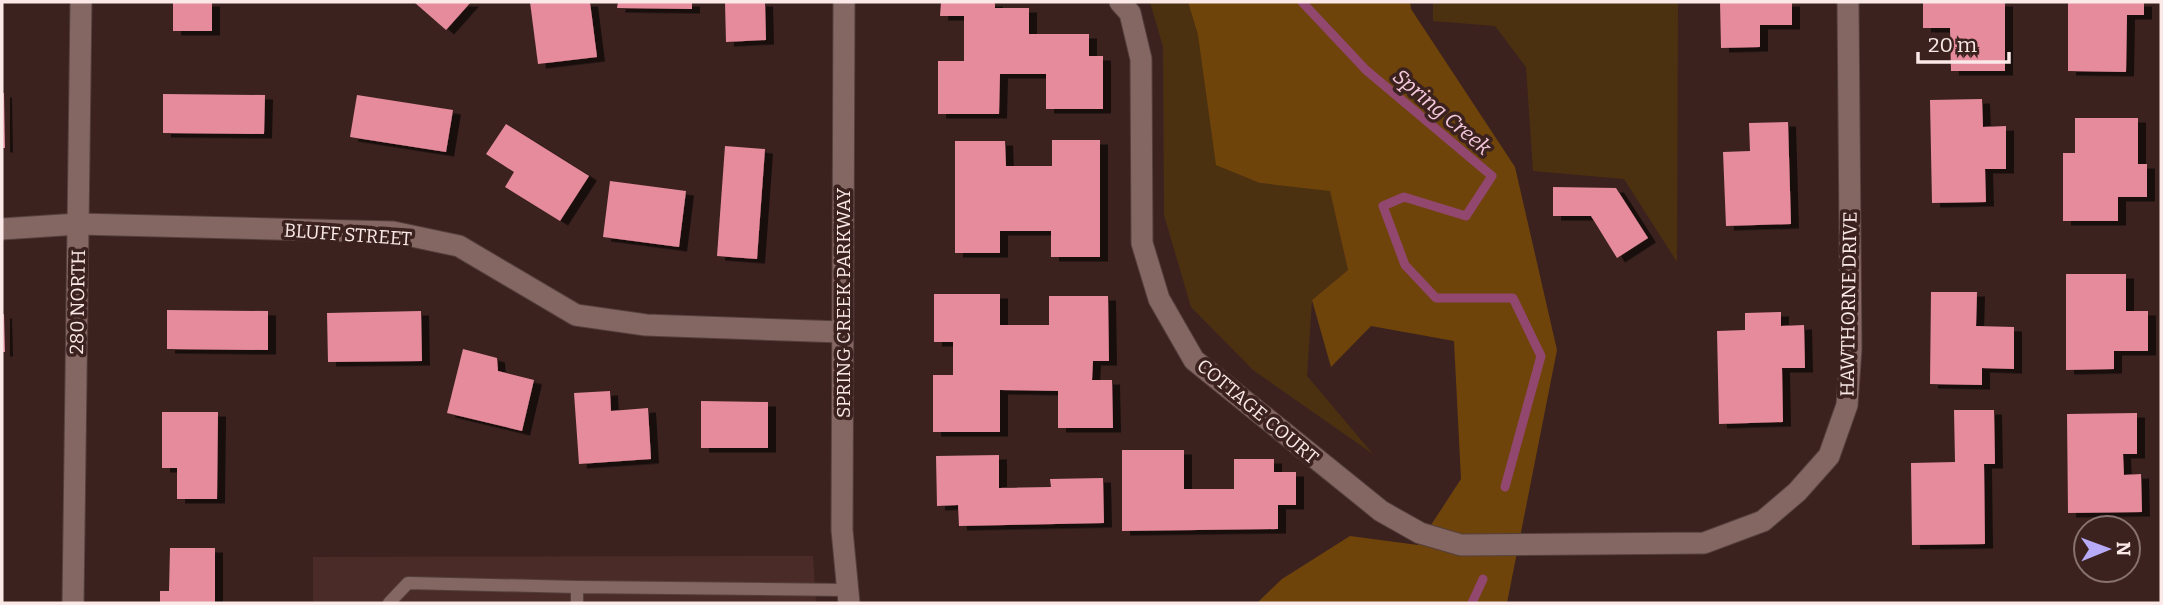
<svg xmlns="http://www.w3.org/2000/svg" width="2163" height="605" viewBox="0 0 2163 605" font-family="Bitter,serif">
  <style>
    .built { fill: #4a2b27 }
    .green { fill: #4c3111 }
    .forest { fill: #6f440b }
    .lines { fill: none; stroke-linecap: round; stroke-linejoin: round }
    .stream { stroke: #92476f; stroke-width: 9 }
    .building { fill: #e58b9c; filter: url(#shadow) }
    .service-casing { stroke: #55403e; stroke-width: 14 }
    .minor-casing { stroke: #55403e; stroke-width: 23 }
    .service { stroke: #846763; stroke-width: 12 }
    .minor { stroke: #846763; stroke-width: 21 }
    .labels { text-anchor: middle; stroke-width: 7; stroke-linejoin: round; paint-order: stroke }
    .street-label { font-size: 19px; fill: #fae9e7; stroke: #3b221f }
    .water-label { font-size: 21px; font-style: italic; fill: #f5c9dd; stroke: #3b221f }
  </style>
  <defs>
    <filter id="shadow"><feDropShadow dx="8" dy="4.5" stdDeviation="0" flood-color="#0009"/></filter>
  </defs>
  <rect width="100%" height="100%" fill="#3b221f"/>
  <polygon class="built" points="813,556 816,603 313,603 313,557"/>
  <g class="green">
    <polygon points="1150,2 1188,2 1198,35 1260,183 1330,190 1348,270 1312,300 1307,376 1373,454 1253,370 1191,307 1164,215 1163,47"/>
    <polygon points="1433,2 1678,2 1677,262 1624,179 1533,171 1526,67 1495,26 1433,21"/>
  </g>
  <polygon class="forest" points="1188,2 1410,2 1411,9 1515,167 1557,350 1507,603 1257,603 1282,579 1350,536 1418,545 1461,479 1454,341 1371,326 1331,367 1312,300 1348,270 1330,191 1260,183 1216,165 1198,35"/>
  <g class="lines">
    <g class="stream">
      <polyline points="1302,2 1366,70 1492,176 1466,216 1404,197 1383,206 1405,265 1436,298 1513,298 1541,356 1505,487"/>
      <polyline points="1472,603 1483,579"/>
    </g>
  </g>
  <g class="building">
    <rect x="173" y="2" width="39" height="29"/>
    <polygon points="414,2 471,2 446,30"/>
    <polygon points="530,2 590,2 597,57 538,64"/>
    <polygon points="618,2 692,2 692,9 617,8"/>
    <polygon points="725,2 765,2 766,40 726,42"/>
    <polygon points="941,2 995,2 995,8 1029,8 1029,34 1089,34 1089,56 1103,56 1103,109 1046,109 1046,74 1000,74 999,114 938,114 938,61 964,61 964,16 940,16"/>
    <polygon points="1720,2 1792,2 1792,25 1760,25 1760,47 1721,48"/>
    <polygon points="1923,2 2005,2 2005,71 1951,71 1950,28 1923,28"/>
    <polygon points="2068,2 2144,2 2144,15 2127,15 2126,72 2068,71"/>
    <polygon points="2,93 4,93 5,148 2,148"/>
    <polygon points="163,94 265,95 264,134 163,133"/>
    <polygon points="357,95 453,110 446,152 350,137"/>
    <polygon points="1982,99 1983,127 2006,126 2006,169 1985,169 1986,202 1932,203 1930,100"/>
    <polygon points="2075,118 2138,118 2138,164 2147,164 2147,197 2118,197 2118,221 2063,221 2063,153 2075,153"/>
    <polygon points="1788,122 1791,224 1726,226 1723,152 1750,151 1749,123"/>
    <polygon points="506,124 589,176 560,221 505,187 514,172 486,154"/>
    <polygon points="1052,140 1100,140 1100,257 1051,257 1051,231 1000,231 1000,253 955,253 955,141 1005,141 1006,166 1052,166"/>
    <polygon points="725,146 765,149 757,259 717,256"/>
    <polygon points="610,181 686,191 679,247 603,237"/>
    <polygon points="1553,187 1616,188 1648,238 1617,258 1591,216 1553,216"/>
    <polygon points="2066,274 2126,274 2126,311 2148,311 2148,351 2114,351 2114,369 2066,370"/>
    <polygon points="1931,292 1977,292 1976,326 2014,327 2014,369 1982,368 1982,385 1930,384"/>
    <polygon points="934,294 1000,294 1000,325 1049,325 1049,296 1108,296 1109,361 1093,361 1092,380 1112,380 1113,428 1058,428 1058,391 1000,390 1000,432 933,432 933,375 953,375 953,342 934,342"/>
    <polygon points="167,310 268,311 268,350 167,349"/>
    <polygon points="421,311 422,361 328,362 327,313"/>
    <polygon points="1781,312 1781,326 1804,325 1805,368 1782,368 1783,422 1719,424 1717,331 1745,330 1745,313"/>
    <polygon points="2,314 4,314 5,352 2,352"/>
    <polygon points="463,349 497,358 498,371 534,380 522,431 447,413"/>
    <polygon points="610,391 611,411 648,408 651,459 579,464 574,393"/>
    <polygon points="701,401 768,402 768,448 701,448"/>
    <polygon points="1954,410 1994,410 1995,464 1984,464 1985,544 1912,545 1911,463 1955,462"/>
    <polygon points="162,412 218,412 217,499 177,499 177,468 162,468"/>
    <polygon points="2137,413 2137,454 2123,454 2124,475 2141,474 2142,512 2068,513 2067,414"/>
    <polygon points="1122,450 1184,450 1184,489 1234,489 1234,459 1274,459 1274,472 1296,472 1296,505 1278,505 1278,529 1122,531"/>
    <polygon points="999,455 999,488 1051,487 1050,479 1103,478 1104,523 959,526 958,505 937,506 936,456"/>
    <polygon points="170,548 215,548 215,603 160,603 160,591 169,591"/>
  </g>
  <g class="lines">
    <g class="service-casing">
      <g id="service">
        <polyline points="389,603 408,583 577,587"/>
        <polyline points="577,603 577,587 848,590"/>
      </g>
    </g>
    <g class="minor-casing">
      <g id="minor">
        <polyline points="844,2 842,530 849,603"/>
        <polyline points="1120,2 1130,13 1141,59 1142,243 1159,299 1194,360 1381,511 1420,533 1461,545 1704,543 1763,521 1797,492 1829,456 1847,405 1851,349 1848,2"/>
        <polyline points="2,229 78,224 393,232 459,246 576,315 646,325 842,332"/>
        <polyline points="73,603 81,2"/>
      </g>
    </g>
    <use href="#service" class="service"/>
    <use href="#minor" class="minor"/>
  </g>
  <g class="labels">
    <g class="street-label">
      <text transform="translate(348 234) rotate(4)" y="7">BLUFF STREET</text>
      <text transform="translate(77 302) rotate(-89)" y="7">280 NORTH</text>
      <text transform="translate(843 303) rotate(-90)" y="7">SPRING CREEK PARKWAY</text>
      <text transform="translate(1848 304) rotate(-89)" y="7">HAWTHORNE DRIVE</text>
      <text transform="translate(1258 411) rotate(40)" y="7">COTTAGE COURT</text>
    </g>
    <g class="water-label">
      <text transform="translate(1442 112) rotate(40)" y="7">Spring Creek</text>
    </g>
  </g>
  <rect width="2163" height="605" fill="none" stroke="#fae9e7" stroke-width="7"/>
  <g transform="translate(2107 549) rotate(89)"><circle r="33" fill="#3b221f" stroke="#87726f" stroke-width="2"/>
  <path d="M0-5L12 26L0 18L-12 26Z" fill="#b7abf8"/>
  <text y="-10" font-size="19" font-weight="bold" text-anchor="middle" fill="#fae9e7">N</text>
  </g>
  <path d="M1918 52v10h91v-10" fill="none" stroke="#fae9e7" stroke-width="3.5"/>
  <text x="1928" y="52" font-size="21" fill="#fae9e7" stroke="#3b221f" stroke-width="5" paint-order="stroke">20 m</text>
</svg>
